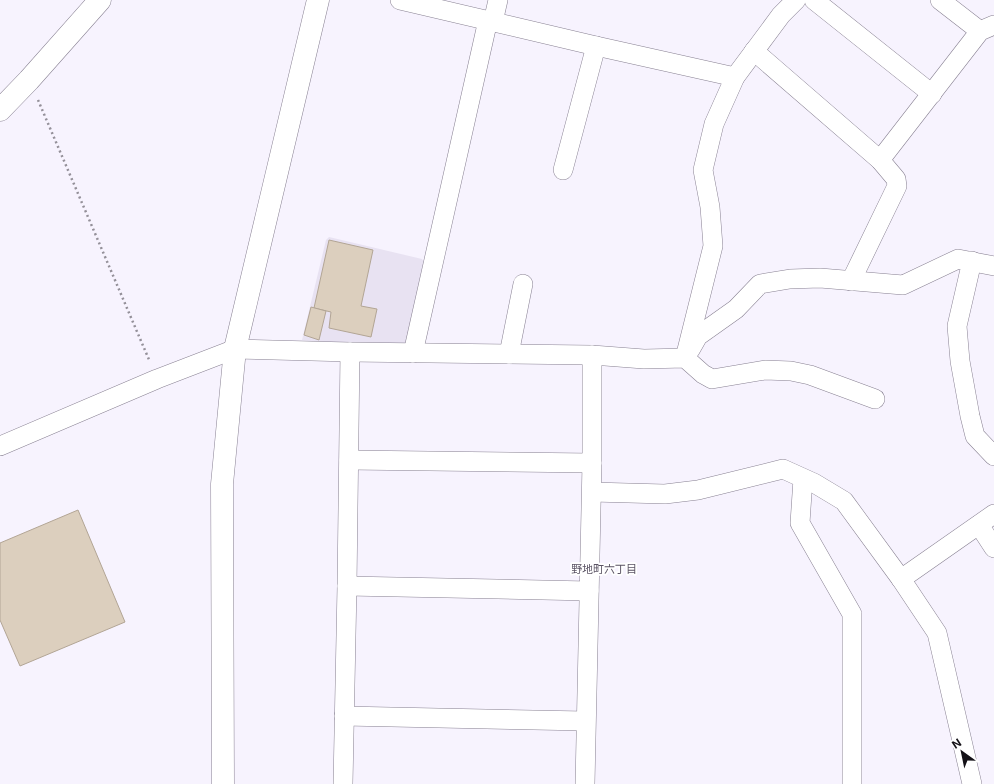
<svg xmlns="http://www.w3.org/2000/svg" width="994" height="784" viewBox="0 0 994 784" font-family="Inter,'Noto Sans JP',sans-serif">
  <style>
    .built { fill: #e8e2f2 }
    .building { fill: #dccfbe; stroke: #b2a595 }
    .lines { fill: none; stroke-linecap: round; stroke-linejoin: round }
    .minor-casing { stroke: #888192; stroke-width: 20 }
    .tertiary-casing { stroke: #888192; stroke-width: 23 }
    .path { stroke: #949099; stroke-width: 2.5; stroke-dasharray: 2 3; stroke-linecap: butt }
    .minor { stroke: #fff; stroke-width: 19 }
    .tertiary { stroke: #fff; stroke-width: 22 }
    .labels { text-anchor: middle; stroke-width: 3.5; stroke-linejoin: round; paint-order: stroke }
    .neighbourhood-label { font-size: 11px; fill: #5b5464; stroke: #fff }
  </style>
  <rect width="100%" height="100%" fill="#f7f3fe"/>
  <polygon class="built" points="329,237 422,259 425,264 408,341 402,346 348,345 302,340 326,240"/>
  <g class="building">
    <polygon points="329,240 373,250 361,306 377,309 371,337 329,328 331,312 314,308"/>
    <polygon points="311,307 326,311 319,340 304,335"/>
    <polygon points="78,510 125,622 20,666 0,620 0,543"/>
  </g>
  <g class="lines">
    <g class="minor-casing">
      <g id="minor">
        <polyline points="400,0 596,46 735,77"/>
        <polyline points="814,0 932,94"/>
        <polyline points="940,0 980,31"/>
        <polyline points="493,22 498,0"/>
        <polyline points="754,51 880,160 896,179 897,186 851,281"/>
        <polyline points="880,160 980,31 994,25"/>
        <polyline points="563,170 596,46"/>
        <polyline points="972,261 957,326 960,361 970,416 975,436 994,456"/>
        <polyline points="690,350 698,336 736,309 760,284 790,279 820,278 903,285 958,259 994,266"/>
        <polyline points="413,353 488,20"/>
        <polyline points="509,354 523,284"/>
        <polyline points="685,358 713,246 710,207 703,170 714,124 735,77 781,15 796,0"/>
        <polyline points="0,446 157,379 235,349 350,352 592,355 644,359 685,358 703,374 712,379 765,370 791,371 810,375 875,399"/>
        <polyline points="349,460 592,463"/>
        <polyline points="803,479 800,523 852,614 852,784"/>
        <polyline points="592,492 665,494 698,490 783,469 814,483 844,501 901,579 937,633 972,784"/>
        <polyline points="979,525 994,548"/>
        <polyline points="901,579 994,514"/>
        <polyline points="347,586 589,591"/>
        <polyline points="344,716 585,721"/>
        <polyline points="343,784 347,586 350,352"/>
        <polyline points="585,784 592,463 592,355"/>
      </g>
    </g>
    <g class="tertiary-casing">
      <g id="tertiary">
        <polyline points="0,110 29,80 100,0"/>
        <polyline points="223,784 222,484 235,349 318,0"/>
      </g>
    </g>
    <polyline class="path" points="38,100 150,362"/>
    <use href="#minor" class="minor"/>
    <use href="#tertiary" class="tertiary"/>
  </g>
  <g class="labels">
    <g class="neighbourhood-label">
      <text x="604" y="573">野地町六丁目</text>
    </g>
  </g>
  <g transform="translate(962 752) rotate(327)" stroke="#ffffff" stroke-width="3" paint-order="stroke">
  <path d="M0-3L7 15L0 10L-7 15Z" fill="#141117"/>
  <text y="-6" font-size="11" font-weight="bold" text-anchor="middle" fill="#141117">N</text>
  </g>
</svg>
